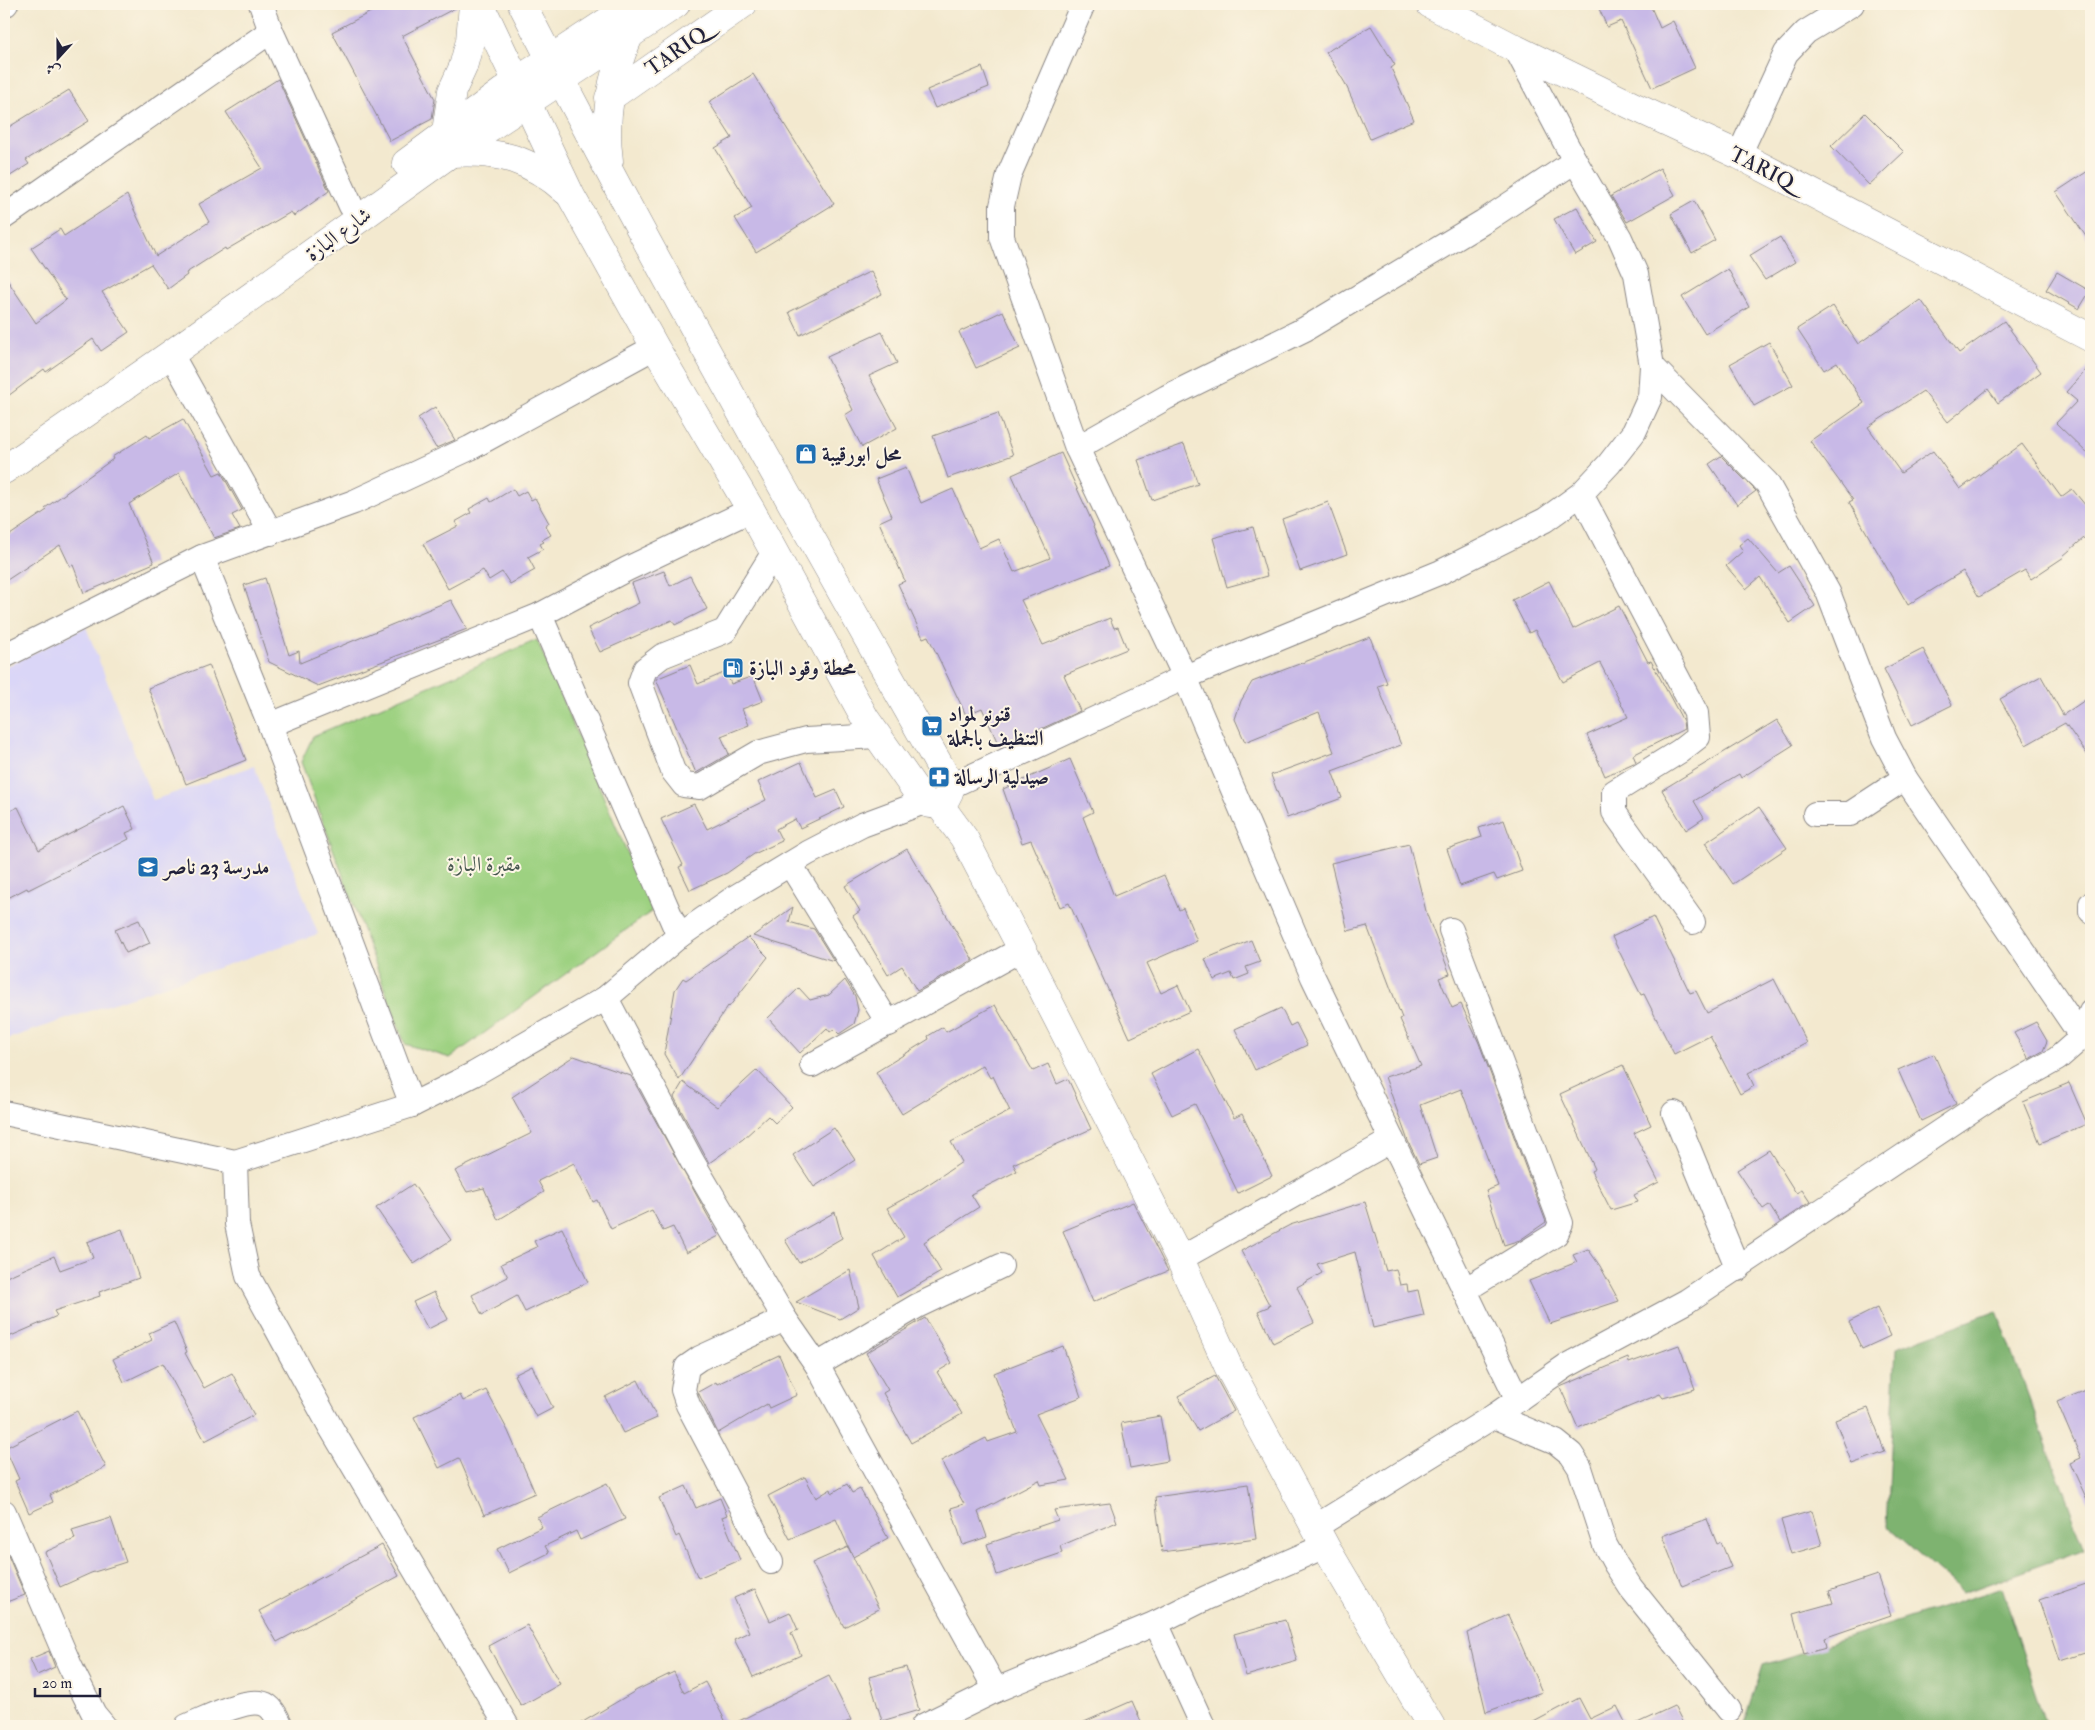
<svg xmlns="http://www.w3.org/2000/svg" width="2095" height="1730" viewBox="0 0 2095 1730" font-family="'IM FELL Double Pica',Amiri,serif">
  <style>
    .built { fill: #dad6f7 }
    .green { fill: #9dd181; stroke: #607a5e }
    .forest { fill: #7eb36f; stroke: #506a55 }
    .building { fill: #c8b9e7 }
    .lines { fill: none; stroke-linecap: round; stroke-linejoin: round }
    .minor-casing { stroke: #8a8685; stroke-width: 26 }
    .major-casing { stroke: #8a8685; stroke-width: 29 }
    .minor { stroke: #fff; stroke-width: 24 }
    .major { stroke: #fff; stroke-width: 28 }
    .labels { text-anchor: middle; stroke-width: 4; stroke-linejoin: round; paint-order: stroke }
    .street-label { font-size: 21px; fill: #22223b; stroke: #fcf5e5 }
    .poi-label { font-size: 21px; font-weight: bold; fill: #22223b; stroke: #fcf5e5; text-anchor: start }
    .park-label { font-size: 21px; fill: #475750; stroke: #fcf5e5 }
  </style>
  <rect width="100%" height="100%" fill="#fcf5e5"/>
  <filter id="ink" filterUnits="userSpaceOnUse"><feTurbulence type="fractalNoise" baseFrequency=".02" numOctaves="2"/><feDisplacementMap in="SourceGraphic" scale="10" xChannelSelector="R" yChannelSelector="G"/><feConvolveMatrix kernelMatrix="1 2 1 2 8 2 1 2 1" color-interpolation-filters="sRGB"/></filter>
  <filter id="wash" filterUnits="userSpaceOnUse"><feTurbulence type="fractalNoise" baseFrequency=".0096" numOctaves="4" result="noise"/><feDisplacementMap in="SourceGraphic" scale="20" xChannelSelector="R" yChannelSelector="G"/><feGaussianBlur stdDeviation="1.12" result="paint"/><feColorMatrix in="noise" values="0 0 0 0 0 0 0 0 0 0 0 0 0 0 0 0 0 1.4 0 .05"/><feComposite in="paint" operator="in"/></filter>
  <g filter="url(#wash)">
    <rect width="100%" height="100%" fill="#f3e9cf"/>
    <polygon class="built" points="86,627 153,800 254,766 318,934 4,1040 4,668"/>
    <polygon class="green" points="537,640 652,911 450,1058 405,1044 301,762 313,736"/>
    <g class="forest">
      <polygon points="1997,1311 2085,1549 1963,1593 1887,1527 1896,1348"/>
      <polygon points="2002,1588 2047,1726 1744,1726 1763,1665"/>
    </g>
    <g id="blocks">
      <g class="building">
        <polygon points="386,4 457,4 457,7 402,36 435,99 432,119 390,141 332,32"/>
        <polygon points="1597,4 1658,4 1651,7 1660,28 1673,21 1695,68 1652,88 1621,21 1607,27"/>
        <polygon points="1371,26 1395,65 1391,68 1414,120 1370,139 1345,83 1326,52"/>
        <polygon points="982,67 989,87 935,108 927,90"/>
        <polygon points="753,74 834,204 756,252 735,218 752,208 715,148 732,138 709,102"/>
        <polygon points="278,79 329,191 294,216 291,212 226,250 225,248 186,273 187,275 168,289 151,264 102,292 129,332 101,351 93,339 46,372 44,369 4,399 4,275 36,323 66,300 31,248 60,229 64,236 127,195 156,256 209,222 199,204 262,168 226,112"/>
        <polygon points="69,90 89,121 26,160 29,164 4,180 4,130"/>
        <polygon points="1865,113 1904,152 1869,185 1831,146"/>
        <polygon points="1660,168 1675,195 1627,222 1611,196"/>
        <polygon points="2091,169 2091,244 2056,192"/>
        <polygon points="1694,201 1715,240 1692,253 1671,214"/>
        <polygon points="1577,207 1597,242 1575,255 1554,219"/>
        <polygon points="1780,237 1795,262 1765,280 1749,256"/>
        <polygon points="1728,269 1749,307 1705,334 1682,297"/>
        <polygon points="871,271 882,294 800,335 789,312"/>
        <polygon points="2057,272 2090,291 2079,309 2046,290"/>
        <polygon points="1921,300 1959,353 2004,321 2041,372 1998,403 1988,389 1948,422 1923,391 1868,427 1901,473 1933,451 1960,489 2022,444 2061,497 2072,489 2091,512 2091,532 2063,556 2064,557 2031,579 2025,570 1979,597 1963,571 1908,605 1849,502 1853,500 1810,441 1864,403 1837,362 1824,370 1797,329 1833,306 1858,344"/>
        <polygon points="1003,311 1020,348 976,368 959,332"/>
        <polygon points="882,332 897,363 869,376 897,428 862,447 845,415 853,410 827,357"/>
        <polygon points="1769,342 1793,385 1754,406 1730,364"/>
        <polygon points="2091,364 2091,457 2056,423 2077,401 2066,392"/>
        <polygon points="435,407 455,440 436,448 418,418"/>
        <polygon points="998,413 1013,455 948,478 933,436"/>
        <polygon points="183,419 214,475 221,472 242,510 232,515 240,529 214,538 179,473 129,504 154,563 84,593 73,565 70,566 60,545 4,582 4,539 47,510 45,508 113,459 112,457 147,435 149,438"/>
        <polygon points="1184,444 1198,484 1152,500 1138,460"/>
        <polygon points="1061,453 1094,526 1093,527 1109,566 1021,600 1043,645 1110,618 1114,628 1118,627 1127,649 1064,675 1080,711 1000,748 982,708 966,715 928,636 923,638 898,584 905,581 879,522 892,516 876,479 906,467 921,503 953,489 979,548 999,539 1014,572 1050,558 1012,475"/>
        <polygon points="1721,456 1756,491 1737,505 1709,464"/>
        <polygon points="513,489 517,496 526,491 531,500 535,498 549,523 545,525 551,535 542,540 544,542 540,544 543,549 528,557 535,570 510,584 502,572 489,580 483,570 448,589 423,544 458,526 455,522 471,513 469,509 489,498 491,502"/>
        <polygon points="1328,502 1347,554 1300,571 1282,519"/>
        <polygon points="1253,527 1267,576 1227,587 1213,538"/>
        <polygon points="1748,538 1778,573 1789,566 1815,606 1790,623 1760,577 1746,589 1726,566 1743,551 1739,545"/>
        <polygon points="664,571 670,586 690,576 707,609 675,625 672,620 600,652 588,628 639,603 632,583"/>
        <polygon points="265,578 289,655 299,651 300,663 451,600 467,629 318,686 269,662 244,585"/>
        <polygon points="1549,581 1573,629 1619,606 1648,662 1651,661 1683,721 1684,729 1633,755 1636,762 1605,776 1587,735 1628,717 1600,663 1563,682 1535,630 1529,633 1512,600"/>
        <polygon points="1370,637 1387,683 1378,686 1401,745 1332,771 1342,798 1287,818 1271,775 1334,752 1319,712 1245,742 1235,719 1241,701 1252,682"/>
        <polygon points="1923,649 1952,705 1912,725 1884,669"/>
        <polygon points="209,665 246,760 186,784 148,688"/>
        <polygon points="690,665 698,684 726,672 731,684 753,676 763,701 742,709 749,725 721,736 729,754 696,773 656,679"/>
        <polygon points="2041,676 2063,715 2091,696 2091,760 2065,723 2026,745 2000,699"/>
        <polygon points="1777,720 1793,745 1741,778 1739,774 1694,801 1704,818 1686,830 1662,790"/>
        <polygon points="1070,759 1093,812 1083,817 1114,896 1164,875 1179,910 1183,908 1197,941 1147,963 1161,993 1178,985 1190,1011 1130,1038 1069,903 1060,907 1031,840 1022,843 1003,789"/>
        <polygon points="801,762 817,798 836,790 844,807 800,828 795,819 776,829 782,841 754,854 727,873 690,890 679,867 683,865 661,819 694,804 707,829 766,800 758,782"/>
        <polygon points="124,806 135,829 126,833 129,839 28,890 27,888 4,900 4,814 18,807 39,850"/>
        <polygon points="1759,807 1787,848 1733,884 1705,843"/>
        <polygon points="1504,820 1522,871 1497,880 1494,874 1460,886 1447,849 1482,837 1479,828"/>
        <polygon points="1409,844 1427,915 1450,974 1439,978 1452,1008 1461,1004 1479,1043 1546,1222 1520,1240 1504,1245 1486,1191 1498,1186 1461,1089 1420,1105 1437,1158 1419,1164 1408,1141 1385,1077 1421,1066 1400,1019 1402,1018 1367,926 1348,931 1331,863"/>
        <polygon points="907,849 973,960 917,991 902,966 888,975 853,916 860,911 845,886"/>
        <polygon points="793,907 789,922 814,929 834,961 753,936"/>
        <polygon points="1653,917 1690,993 1696,991 1707,1013 1774,979 1807,1043 1748,1073 1754,1086 1740,1094 1710,1036 1674,1054 1644,994 1641,995 1612,937"/>
        <polygon points="139,920 150,943 126,953 115,930"/>
        <polygon points="748,937 768,957 729,1007 728,1006 679,1080 664,1054 675,990 683,978 686,980"/>
        <polygon points="1251,940 1260,962 1246,967 1249,974 1234,980 1231,973 1214,980 1205,959"/>
        <polygon points="845,980 855,996 858,1010 854,1024 839,1034 834,1029 830,1032 827,1028 800,1053 768,1018 799,988 810,1000 829,995"/>
        <polygon points="995,1005 1033,1071 1048,1064 1057,1084 1068,1079 1091,1129 1013,1164 1017,1171 971,1194 979,1207 924,1242 941,1272 897,1297 874,1256 904,1237 887,1208 918,1191 962,1162 951,1142 1010,1111 993,1076 990,1078 983,1065 902,1114 876,1072 929,1039 928,1036 943,1027 946,1032"/>
        <polygon points="1281,1008 1290,1026 1296,1023 1307,1045 1255,1070 1235,1029"/>
        <polygon points="2036,1022 2047,1041 2043,1051 2029,1059 2014,1033"/>
        <polygon points="1198,1049 1234,1118 1242,1114 1272,1176 1238,1193 1195,1104 1172,1115 1151,1074"/>
        <polygon points="1934,1054 1956,1104 1921,1121 1898,1070"/>
        <polygon points="574,1056 631,1076 719,1236 686,1253 673,1227 663,1231 652,1210 611,1229 597,1200 593,1202 574,1163 538,1181 544,1192 498,1220 484,1188 467,1192 455,1171 532,1133 512,1097"/>
        <polygon points="1623,1065 1651,1125 1634,1133 1659,1182 1634,1195 1638,1202 1611,1210 1591,1171 1595,1169 1560,1094"/>
        <polygon points="757,1070 792,1107 775,1123 768,1116 743,1139 709,1163 674,1097 683,1082 717,1107"/>
        <polygon points="2069,1083 2087,1124 2040,1143 2023,1102"/>
        <polygon points="834,1128 855,1160 814,1187 793,1155"/>
        <polygon points="1769,1150 1796,1193 1802,1190 1810,1202 1780,1222 1769,1205 1763,1209 1737,1170"/>
        <polygon points="413,1184 451,1240 414,1264 376,1208"/>
        <polygon points="1133,1202 1168,1271 1093,1302 1063,1231"/>
        <polygon points="1365,1202 1386,1271 1396,1269 1400,1285 1407,1284 1408,1292 1418,1290 1424,1316 1373,1328 1355,1252 1317,1264 1322,1273 1297,1287 1314,1323 1273,1343 1258,1311 1270,1306 1241,1251 1290,1225"/>
        <polygon points="835,1212 842,1238 799,1263 785,1240"/>
        <polygon points="562,1228 588,1282 525,1312 517,1296 482,1315 472,1295 508,1277 501,1264 537,1247 534,1241"/>
        <polygon points="122,1229 139,1278 99,1292 100,1296 54,1311 57,1316 4,1339 4,1278 54,1256 60,1270 93,1258 87,1242"/>
        <polygon points="1588,1249 1600,1266 1619,1301 1550,1324 1529,1281 1577,1262 1573,1255"/>
        <polygon points="850,1270 859,1307 840,1319 796,1302"/>
        <polygon points="434,1292 448,1319 428,1329 413,1302"/>
        <polygon points="1877,1308 1890,1336 1862,1349 1849,1322"/>
        <polygon points="925,1318 952,1363 937,1372 962,1414 911,1443 883,1393 888,1390 866,1353"/>
        <polygon points="174,1322 187,1352 185,1353 204,1388 232,1373 254,1415 205,1441 163,1363 124,1382 113,1359 152,1340 149,1333"/>
        <polygon points="1679,1345 1695,1389 1663,1398 1660,1394 1578,1428 1560,1387 1628,1358 1629,1363"/>
        <polygon points="1063,1346 1081,1397 1036,1414 1069,1480 1041,1485 1039,1480 978,1512 987,1537 963,1545 951,1508 964,1504 941,1461 986,1438 988,1442 1017,1432 994,1373"/>
        <polygon points="779,1355 797,1395 769,1408 767,1404 718,1433 698,1392 716,1382 717,1384"/>
        <polygon points="532,1366 553,1408 536,1417 514,1375"/>
        <polygon points="1215,1376 1234,1411 1198,1431 1178,1396"/>
        <polygon points="638,1380 657,1418 623,1433 605,1397"/>
        <polygon points="2091,1388 2091,1508 2070,1463 2081,1458 2057,1402"/>
        <polygon points="486,1390 508,1431 535,1493 484,1515 459,1458 439,1468 414,1417 460,1395 463,1401"/>
        <polygon points="1868,1408 1885,1452 1852,1464 1835,1420"/>
        <polygon points="77,1411 106,1467 50,1495 53,1502 29,1513 15,1481 19,1479 5,1448"/>
        <polygon points="1160,1416 1168,1461 1130,1468 1121,1423"/>
        <polygon points="805,1477 816,1498 831,1489 832,1493 847,1484 852,1493 860,1489 888,1538 853,1557 836,1519 790,1539 768,1496"/>
        <polygon points="607,1483 625,1519 580,1540 576,1531 545,1546 549,1553 509,1573 497,1549 542,1527 537,1517"/>
        <polygon points="1248,1484 1256,1539 1162,1552 1155,1497"/>
        <polygon points="686,1486 696,1508 720,1498 727,1515 722,1517 740,1560 698,1578 679,1535 676,1537 659,1498"/>
        <polygon points="1110,1503 1117,1522 1060,1546 1062,1553 997,1575 987,1544 1058,1520 1054,1510"/>
        <polygon points="1812,1511 1822,1545 1791,1554 1781,1520"/>
        <polygon points="111,1518 126,1562 91,1573 60,1587 45,1552 75,1539 72,1530"/>
        <polygon points="1707,1519 1717,1544 1721,1542 1731,1567 1682,1586 1662,1536"/>
        <polygon points="382,1545 399,1576 277,1642 259,1611"/>
        <polygon points="4,1546 25,1595 4,1603"/>
        <polygon points="848,1547 879,1609 844,1627 812,1563"/>
        <polygon points="1877,1575 1891,1615 1824,1638 1826,1648 1804,1654 1793,1614 1833,1603 1829,1591"/>
        <polygon points="2086,1584 2091,1599 2091,1650 2060,1660 2040,1600"/>
        <polygon points="755,1589 770,1621 790,1612 798,1630 791,1633 801,1655 753,1677 734,1639 749,1632 734,1598"/>
        <polygon points="1508,1615 1542,1692 1486,1712 1467,1633"/>
        <polygon points="1285,1620 1297,1661 1246,1676 1234,1634"/>
        <polygon points="527,1625 560,1684 521,1706 488,1646"/>
        <polygon points="49,1651 55,1667 37,1675 30,1659"/>
        <polygon points="906,1667 919,1710 882,1721 869,1677"/>
        <polygon points="674,1672 684,1693 705,1682 728,1726 576,1726 637,1690"/>
        <polygon points="829,1676 851,1720 839,1726 729,1726"/>
        <polygon points="1579,1698 1590,1719 1617,1706 1627,1726 1526,1726"/>
        <polygon points="1132,1701 1143,1726 1075,1726"/>
        <polygon points="1674,1706 1684,1726 1631,1726"/>
      </g>
    </g>
  </g>
  <g filter="url(#ink)">
    <use href="#blocks" fill-opacity="0" stroke="#8a8685" stroke-width="1"/>
    <g class="lines">
      <g class="minor-casing">
        <g id="minor">
          <polyline points="261,4 271,31 351,206"/>
          <polyline points="1083,4 1009,175 1002,206 1002,237 1077,448 1185,677 1313,977 1518,1400"/>
          <polyline points="4,5 6,4"/>
          <polyline points="1739,155 1786,53 1806,32 1852,4"/>
          <polyline points="4,217 271,31"/>
          <polyline points="171,354 271,533"/>
          <polyline points="1652,366 1767,483 1828,592 1884,738 1905,778 1850,814 1815,814"/>
          <polyline points="1077,448 1167,397 1305,329 1483,222 1575,161"/>
          <polyline points="1581,494 1696,713 1698,737 1680,751 1614,792 1614,812 1693,922"/>
          <polyline points="774,552 725,631 662,656 645,669 640,683 673,771 684,785 700,787 758,753 806,740 877,736"/>
          <polyline points="202,557 270,725 540,615 627,569 751,510"/>
          <polyline points="540,615 679,936"/>
          <polyline points="4,656 202,557 354,502 470,448 655,347"/>
          <polyline points="270,725 412,1105"/>
          <polyline points="1905,778 2082,1037 2091,1033"/>
          <polyline points="951,786 1185,677 1441,572 1545,520 1581,494 1609,464 1634,432 1650,397 1652,366 1636,274 1620,238 1575,161 1516,49"/>
          <polyline points="790,864 889,1024"/>
          <polyline points="2091,904 2091,911"/>
          <polyline points="1451,930 1561,1223 1556,1234 1465,1290"/>
          <polyline points="606,998 692,1161 785,1319 700,1358 687,1367 683,1390 688,1405 771,1562"/>
          <polyline points="812,1065 1022,949"/>
          <polyline points="4,1113 235,1162 412,1105 474,1074 606,998 679,936 737,896 808,853 862,825 924,802"/>
          <polyline points="1674,1113 1738,1269"/>
          <polyline points="235,1162 237,1224 248,1276 331,1428 507,1726"/>
          <polyline points="1180,1259 1392,1140"/>
          <polyline points="785,1319 817,1365"/>
          <polyline points="1494,1416 1556,1442 1571,1454 1580,1468 1605,1545 1616,1565 1631,1588 1729,1710"/>
          <polyline points="4,1512 70,1666 94,1714 104,1726"/>
          <polyline points="1315,1527 1494,1416 1566,1366 1687,1301 2005,1088 2057,1059 2082,1037 2091,1012"/>
          <polyline points="1156,1623 1203,1726"/>
          <polyline points="996,1690 817,1365 917,1306 1001,1266"/>
          <path d="M187 1726C205 1719 251 1694 268 1706 275 1711 278 1720 281 1726"/>
          <polyline points="923,1726 996,1690 1156,1623 1206,1598 1325,1546"/>
        </g>
      </g>
      <g class="major-casing">
        <g id="major">
          <path d="M480 4 571 196 655 347 751 510 865 718 924 802C939 808 947 802 951 786 805 527 657 269 522 4"/>
          <polyline points="1430,4 1516,49 1633,106 1739,155 2091,338"/>
          <polyline points="609,98 743,4"/>
          <polyline points="446,132 452,91 463,67 470,41 473,4"/>
          <path d="M451 153C498 150 531 159 566 191"/>
          <path d="M609 161C603 117 611 76 629 36"/>
          <polyline points="406,163 517,81 634,4"/>
          <polyline points="4,470 171,354 451,153 676,4"/>
          <polyline points="939,804 964,838 1022,949 1180,1259 1228,1366 1325,1546 1431,1726"/>
        </g>
      </g>
      <use href="#minor" class="minor"/>
      <use href="#major" class="major"/>
    </g>
  </g>
  <defs>
    <g id="shop-square" transform="scale(1.125)"><rect x="-9" y="-9" width="18" height="18" rx="4" fill="#1f6fb2" stroke="#fcf5e5"/><path d="M-5-2.5h2.3a2.7 3.5 0 0 1 5.4 0H5L5.5 6h-11ZM-1.5-2.5h3a1.5 2.3 0 0 0-3 0Z" fill="#fff"/></g>
    <g id="fuel-square" transform="scale(1.125)"><rect x="-9" y="-9" width="18" height="18" rx="4" fill="#1f6fb2" stroke="#fcf5e5"/><path d="M-5.5-6h7V0h2V4h1.3V-2.5L3-4.5l.8-.8L6-3V5H2.5V1h-1V6h-7ZM-4.2-4.7v3.2H.2V-4.7Z" fill="#fff"/></g>
    <g id="supermarket-square" transform="scale(1.125)"><rect x="-9" y="-9" width="18" height="18" rx="4" fill="#1f6fb2" stroke="#fcf5e5"/><path d="M-6-5.5h2.5l.6 2H6L4.5 2H-2.5L-4.4-4H-6ZM-1.5 3.2a1.3 1.3 0 1 0 .1 0ZM3 3.2a1.3 1.3 0 1 0 .1 0Z" fill="#fff"/></g>
    <g id="pharmacy-square" transform="scale(1.125)"><rect x="-9" y="-9" width="18" height="18" rx="4" fill="#1f6fb2" stroke="#fcf5e5"/><path d="M-2-6h4v4h4v4h-4v4h-4v-4h-4v-4h4Z" fill="#fff"/></g>
    <g id="school-square" transform="scale(1.125)"><rect x="-9" y="-9" width="18" height="18" rx="4" fill="#1f6fb2" stroke="#fcf5e5"/><path d="M0-5L7-2L0 1L-7-2ZM-4 1L0 2.5L4 1V4Q0 6-4 4Z" fill="#fff"/></g>
  </defs>
  <g fill-rule="evenodd">
    <use href="#shop-square" x="806" y="454"/>
    <use href="#fuel-square" x="733" y="668"/>
    <use href="#supermarket-square" x="932" y="726"/>
    <use href="#pharmacy-square" x="939" y="777"/>
    <use href="#school-square" x="148" y="867"/>
  </g>
  <g class="labels">
    <g class="street-label">
      <text transform="translate(676 51) rotate(-35)" y="7">TARIQ</text>
      <text transform="translate(1762 168) rotate(27)" y="7">TARIQ</text>
      <text transform="translate(338 234) rotate(-36)" y="7">شارع البازة</text>
    </g>
    <g class="poi-label">
      <text x="822" y="461">محل ابورقيبة</text>
      <text x="749" y="675">محطة وقود البازة</text>
      <text x="948" y="721">قنونو لمواد<tspan x="948" dy="24">التنظيف بالجملة</tspan></text>
      <text x="955" y="784">صيدلية الرسالة</text>
      <text x="164" y="874">مدرسة 23 ناصر</text>
    </g>
    <g class="park-label">
      <text x="484" y="871">مقبرة البازة</text>
    </g>
  </g>
  <rect width="2095" height="1730" fill="none" stroke="#fcf5e5" stroke-width="20"/>
  <g transform="translate(58 58) rotate(201)" stroke="#fcf5e5" stroke-width="4" paint-order="stroke">
  <path d="M0-4L9 19L0 12L-9 19Z" fill="#22223b"/>
  <text y="-8" font-size="14" font-weight="bold" text-anchor="middle" fill="#22223b">ش</text>
  </g>
  <path d="M35 1688v8h65v-8" fill="none" stroke="#22223b" stroke-width="2.5"/>
  <text x="42" y="1688" font-size="15" fill="#22223b" stroke="#fcf5e5" stroke-width="4" paint-order="stroke">20 m</text>
</svg>
